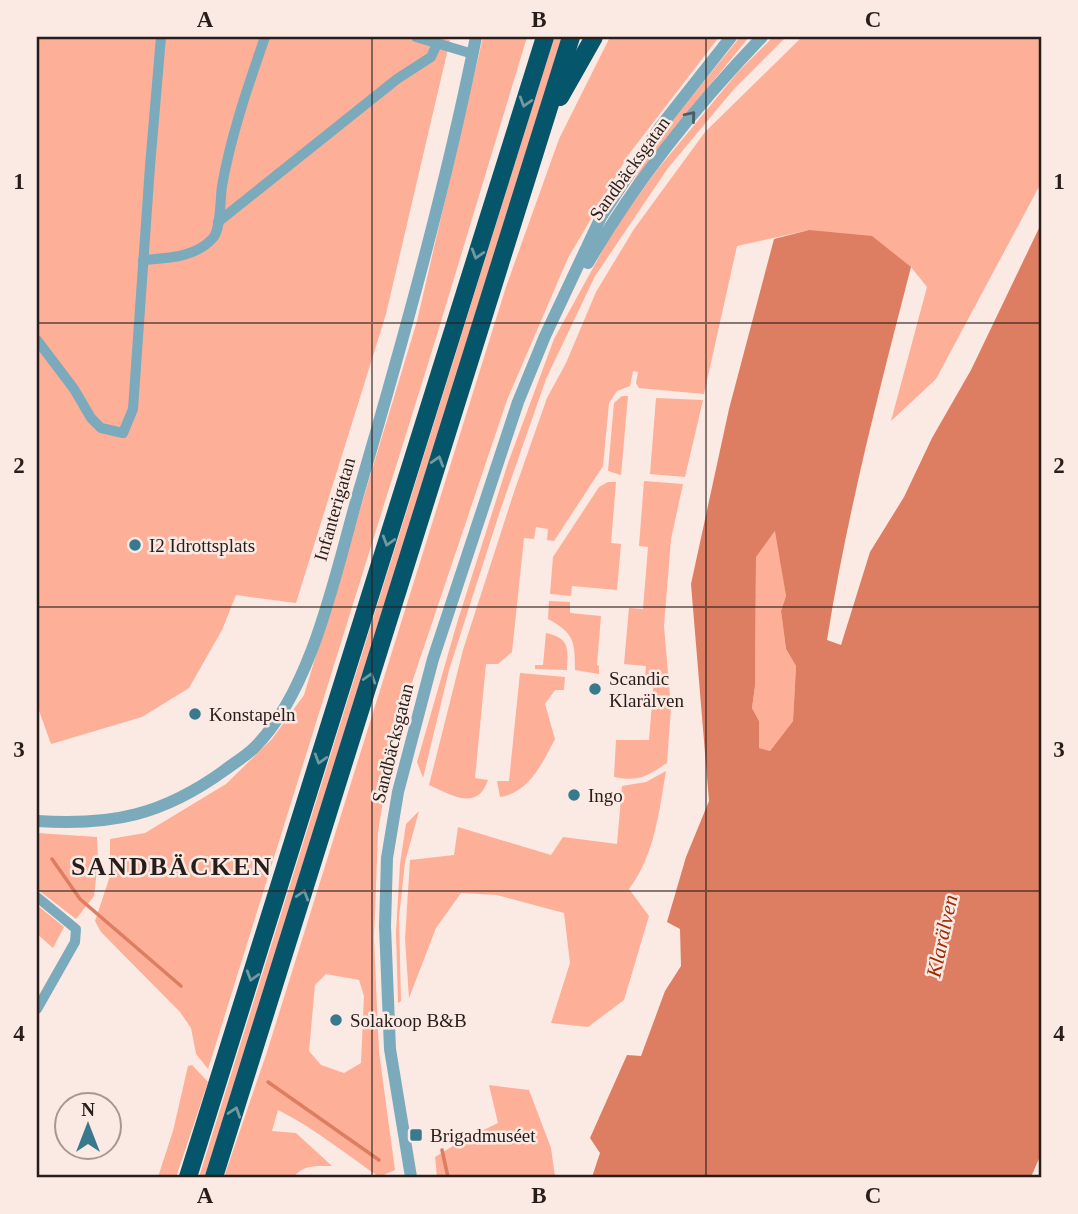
<svg xmlns="http://www.w3.org/2000/svg" width="1078" height="1214" viewBox="0 0 1078 1214" font-family="'Times New Roman',serif">
  <style>
    .green { fill: #fdaf98; fill-rule: evenodd }
    .water { fill: #dd7d61; fill-rule: evenodd }
    .lines { fill: none; stroke-linecap: round; stroke-linejoin: round }
    .stream { stroke: #dd7d61; stroke-width: 3.5 }
    .minor { stroke: #7aaabb; stroke-width: 10 }
    .tertiary { stroke: #7aaabb; stroke-width: 12 }
    .motorway { stroke: #05566a; stroke-width: 18 }
    .oneway { stroke: #7498a1 }
    .oneway2 { stroke: #4c5c62 }
    .grid { fill: none; stroke: #271d1a; stroke-width: 2; stroke-opacity: 0.55 }
    .poi-dot { fill: #39798d; stroke: #fbe9e4; stroke-width: 2.5 }
    .labels { text-anchor: middle; stroke-width: 5; stroke-linejoin: round; paint-order: stroke }
    .street-label { font-size: 19px; fill: #271d1a; stroke: #fbe9e4 }
    .poi-label { font-size: 19px; fill: #271d1a; stroke: #fbe9e4; text-anchor: start }
    .water-label { font-size: 21px; font-style: italic; fill: #9c2a00; stroke: #fbe9e4 }
    .district-label { font-size: 26px; font-weight: bold; letter-spacing: 2px; fill: #271d1a; stroke: #fbe9e4 }
    .neatline { fill: none; stroke: #271d1a; stroke-width: 2.5 }
    .grid-label { font-size: 23px; text-anchor: middle; font-weight: bold; fill: #271d1a }
  </style>
  <rect width="100%" height="100%" fill="#fbe9e4"/>
  <g class="green">
    <polygon points="37,37 431,37 450,40 386,314 296,603 236,595 222,630 189,688 142,717 51,744 37,705"/>
    <polygon points="483,37 527,37 436,338 208,1069 196,1054 191,1028 180,1012 101,932 95,921 110,876 110,839 145,833 226,784 272,739 304,695 417,321"/>
    <polygon points="562,37 206,1177 199,1177 554,38"/>
    <path d="M610 37H719L629 154 568 258 507 400 393 739 378 832 374 938 379 1052 395 1170 379 1177C346 1154 314 1128 278 1110L272 1131 296 1133 332 1166C318 1166 303 1164 294 1177H224L266 1055 506 287 559 139ZM326 974 359 980 364 996 361 1063 344 1073 321 1065 309 1051 315 985Z"/>
    <polygon points="740,37 749,37 696,102 617,207 666,128"/>
    <polygon points="773,37 786,37 734,89 668,168 595,276 546,379 500,511 449,670 423,778 417,762 457,623 508,463 554,339 616,226 657,170 738,72"/>
    <path d="M802 37H1041V183L936 379 891 421 927 287 911 267 809 230 737 246 704 394 639 388 636 383 638 372 633 371 630 386 617 391 609 403 603 466 554 541 547 540 548 529 536 527 534 539 524 538 512 652 498 664H486L475 778 488 780C477 812 452 795 429 785L463 650 514 492 547 398 566 363 596 292 634 229 705 132Z"/>
    <polygon points="622,396 628,396 621,475 608,471 614,403"/>
    <polygon points="656,398 703,400 685,477 650,474"/>
    <path d="M644 481 683 484 671 539 664 626 671 708 667 763C647 776 639 782 614 777L616 740H649L654 679 645 678 646 666 624 664 629 608 643 609 648 547 639 546Z"/>
    <polygon points="608,482 616,482 611,543 621,544 617,590 572,586 571,596 550,594 553,557 599,487"/>
    <polygon points="776,530 786,596 781,611 786,649 796,666 793,721 770,751 759,748 759,721 752,708 755,686 756,556"/>
    <path d="M549 601 570 602V613L601 616 597 665 599 666V674L575 670C575 641 574 633 548 619Z"/>
    <path d="M546 633C570 638 568 649 567 670L535 669V665H543Z"/>
    <path d="M520 673 565 677 564 690H555L545 704 555 739C543 762 529 793 500 797L497 781H509Z"/>
    <path d="M666 771C659 811 655 855 629 889L649 916 624 1000 588 1027 551 1023 570 963 564 913 497 895 461 893 436 928 409 998 405 939 410 860 454 855 458 827 551 855 563 837 617 844 622 786 646 782Z"/>
    <polygon points="419,811 405,862 399,918 401,1001 398,1003 396,932 400,864 406,824"/>
    <polygon points="37,833 97,837 98,862 94,896 76,919 37,889"/>
    <polygon points="37,905 64,927 53,948 37,934"/>
    <polygon points="192,1065 208,1082 176,1177 158,1177 173,1131 188,1066"/>
    <polygon points="489,1085 529,1090 551,1148 555,1177 437,1177 435,1157 461,1141 498,1123"/>
  </g>
  <path class="water" d="M1041 224V1154L1031 1177H592L600 1153 590 1138 627 1055 641 1056 665 991 681 966 680 929 667 922 686 857 709 801 691 584 729 409 774 239 809 230 872 236 911 267C879 391 847 514 827 640L841 645 870 552 904 497 932 438 971 370ZM775 531 786 596 781 611 786 649 796 666 793 721 770 751 759 748V721L752 708 755 686 756 557Z"/>
  <g class="lines">
    <g class="stream">
      <polyline points="52,859 80,899 181,986"/>
      <polyline points="268,1082 379,1160"/>
      <polyline points="442,1150 448,1177"/>
    </g>
    <g class="minor">
      <polyline points="416,37 473,54"/>
      <polyline points="218,222 397,79 431,57 437,44"/>
      <path d="M143 260C167 258 195 258 213 238 221 229 220 200 222 186 231 135 248 86 265 37"/>
      <polyline points="37,340 74,389 91,418 101,428 123,433 133,409 150,166 161,37"/>
      <polyline points="37,897 76,929 75,942 37,1009"/>
    </g>
    <g class="tertiary">
      <path d="M588 263C636 180 696 106 762 37"/>
      <path d="M37 821C112 826 163 815 225 770 234 763 246 756 254 748 313 690 336 570 359 491 403 341 445 190 476 37"/>
      <polyline points="411,1177 390,1049 385,926 387,858 398,792 433,659 518,402 545,336 601,217 660,127 731,37"/>
    </g>
    <g class="motorway">
      <polyline points="560,97 594,37"/>
      <polyline points="188,1177 545,37"/>
      <polyline points="214,1177 571,37"/>
    </g>
  </g>
  <defs><path id="oneway-chevron" d="M-2-3.5L2.5 0L-2 3.5" fill="none" stroke-width="1.6" stroke-linecap="round" stroke-linejoin="round" transform="scale(1.75)"/></defs>
  <g class="oneway">
    <use href="#oneway-chevron" transform="translate(525 102) rotate(107)"/>
    <use href="#oneway-chevron" transform="translate(477 254) rotate(107)"/>
    <use href="#oneway-chevron" transform="translate(438 461) rotate(-73)"/>
    <use href="#oneway-chevron" transform="translate(388 541) rotate(107)"/>
    <use href="#oneway-chevron" transform="translate(370 678) rotate(-73)"/>
    <use href="#oneway-chevron" transform="translate(320 759) rotate(107)"/>
    <use href="#oneway-chevron" transform="translate(303 895) rotate(-73)"/>
    <use href="#oneway-chevron" transform="translate(252 976) rotate(107)"/>
    <use href="#oneway-chevron" transform="translate(235 1112) rotate(-72)"/>
  </g>
  <use class="oneway2" href="#oneway-chevron" transform="translate(691 116) rotate(-50)"/>
  <path class="grid" d="M372 37V1177M706 37V1177M37 323H1041M37 607H1041M37 891H1041"/>
  <g class="poi-dot">
    <circle cx="135" cy="545" r="7"/>
    <circle cx="595" cy="689" r="7"/>
    <circle cx="195" cy="714" r="7"/>
    <circle cx="574" cy="795" r="7"/>
    <circle cx="336" cy="1020" r="7"/>
    <rect x="409" y="1128" width="14" height="14" rx="3.5"/>
  </g>
  <g class="labels">
    <g class="street-label">
      <text transform="translate(629 168) rotate(-54)" y="7">Sandbäcksgatan</text>
      <text transform="translate(334 509) rotate(-74)" y="7">Infanterigatan</text>
      <text transform="translate(392 743) rotate(-76)" y="7">Sandbäcksgatan</text>
    </g>
    <g class="poi-label">
      <text x="149" y="552">I2 Idrottsplats</text>
      <text x="609" y="685">Scandic<tspan x="609" dy="22">Klarälven</tspan></text>
      <text x="209" y="721">Konstapeln</text>
      <text x="588" y="802">Ingo</text>
      <text x="350" y="1027">Solakoop B&amp;B</text>
      <text x="430" y="1142">Brigadmuséet</text>
    </g>
    <g class="water-label">
      <text transform="translate(942 936) rotate(-78)" y="7">Klarälven</text>
    </g>
    <g class="district-label">
      <text x="172" y="875">SANDBÄCKEN</text>
    </g>
  </g>
  <rect width="1078" height="1214" fill="none" stroke="#fbe9e4" stroke-width="77"/>
  <g transform="translate(88 1126)"><circle r="33" fill="#fbe9e4" stroke="#a69793" stroke-width="2"/>
  <path d="M0-5L12 26L0 18L-12 26Z" fill="#39798d"/>
  <text y="-10" font-size="19" font-weight="bold" text-anchor="middle" fill="#271d1a">N</text>
  </g>
  <rect x="38" y="38" width="1002" height="1138" class="neatline"/>
  <g class="grid-label">
    <text x="205" y="27">A</text>
    <text x="539" y="27">B</text>
    <text x="873" y="27">C</text>
    <text x="19" y="189">1</text>
    <text x="1059" y="189">1</text>
    <text x="19" y="473">2</text>
    <text x="1059" y="473">2</text>
    <text x="19" y="757">3</text>
    <text x="1059" y="757">3</text>
    <text x="19" y="1041">4</text>
    <text x="1059" y="1041">4</text>
    <text x="205" y="1203">A</text>
    <text x="539" y="1203">B</text>
    <text x="873" y="1203">C</text>
  </g>
</svg>
